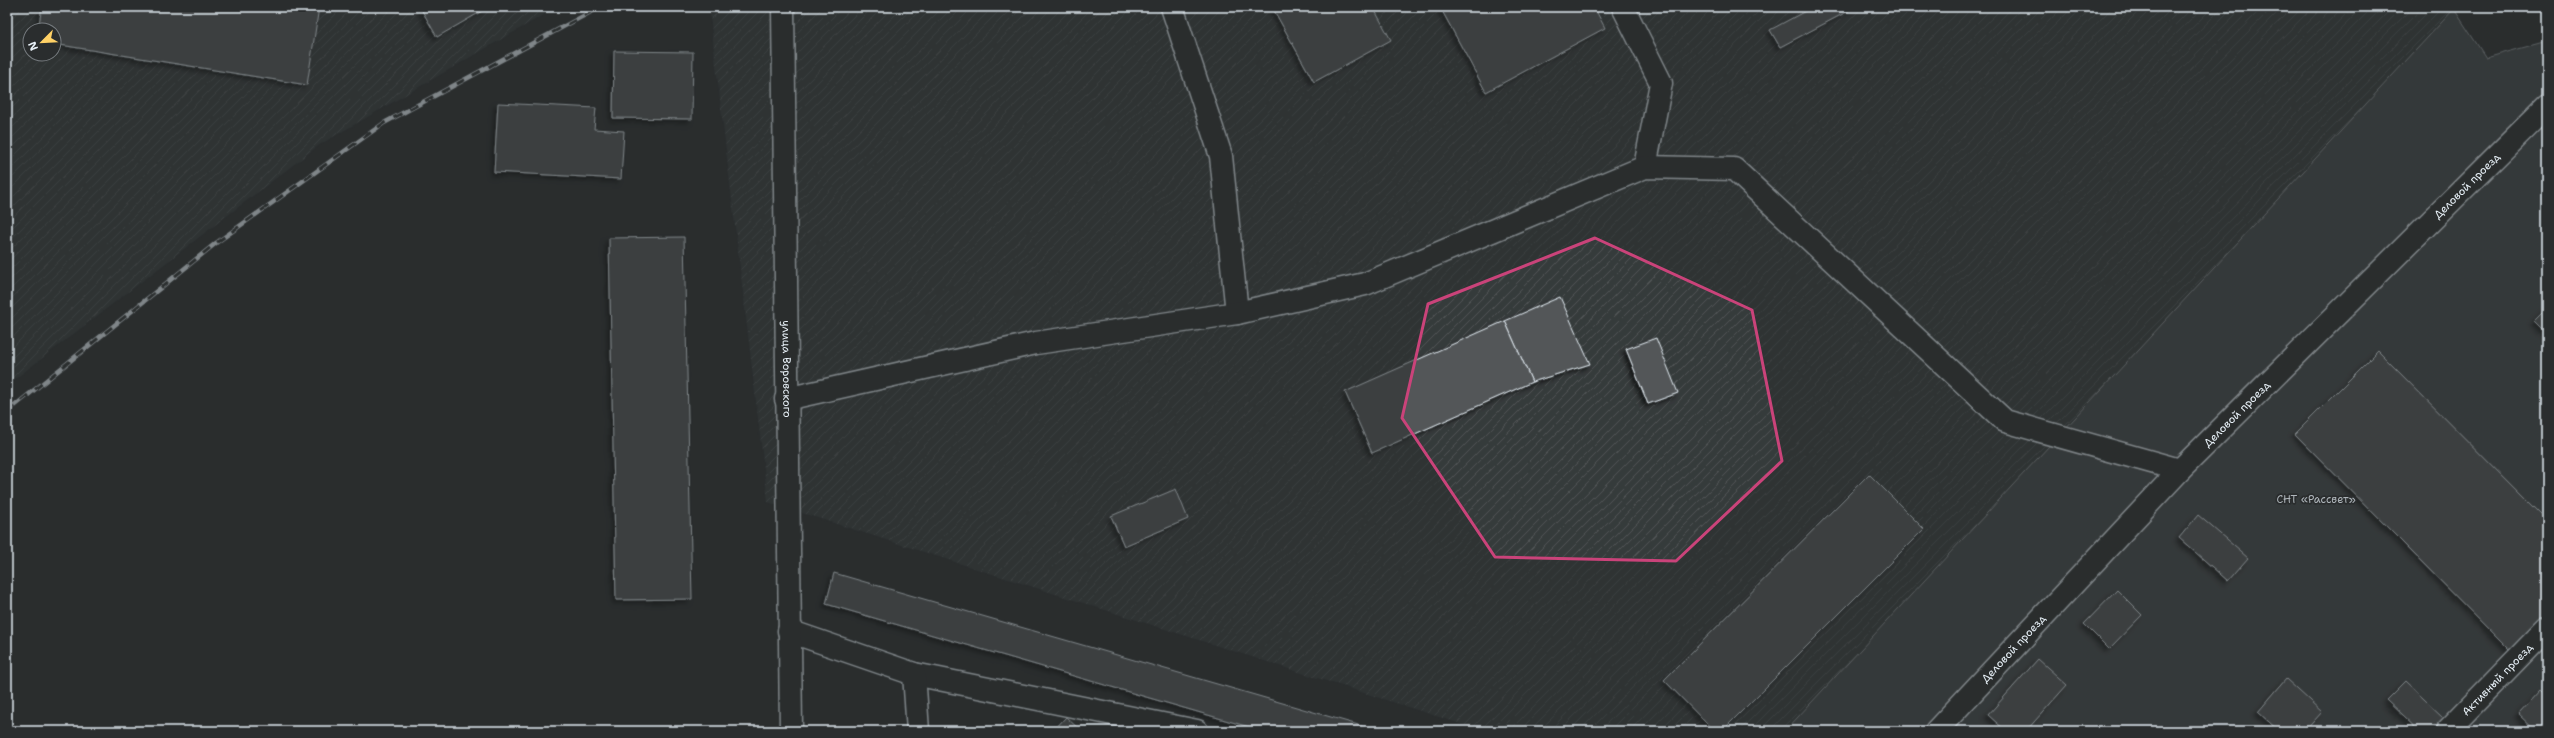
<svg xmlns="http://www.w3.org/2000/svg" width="2554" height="738" viewBox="0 0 2554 738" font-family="'Shantell Sans',sans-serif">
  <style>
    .industrial { fill: url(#industrial-furrows); fill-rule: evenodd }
    .garden { fill: #424648; stroke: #959ca0 }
    .building { fill: #535759; stroke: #e8f1f8; filter: url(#shadow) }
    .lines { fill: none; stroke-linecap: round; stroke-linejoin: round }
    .service-casing { stroke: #e8f1f8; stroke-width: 25 }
    .tertiary-casing { stroke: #e8f1f8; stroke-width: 25 }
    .service { stroke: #2a2d2e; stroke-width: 22 }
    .tertiary { stroke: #2a2d2e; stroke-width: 22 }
    .rail-casing { stroke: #e8f1f8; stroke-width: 4.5 }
    .rail { stroke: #2a2d2e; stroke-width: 3; stroke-dasharray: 9; stroke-linecap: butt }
    .marked { fill: none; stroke: #ca437a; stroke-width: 3; stroke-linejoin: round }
    .labels { text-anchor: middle; stroke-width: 3.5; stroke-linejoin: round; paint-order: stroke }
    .street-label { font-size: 11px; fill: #e8f1f8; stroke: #2a2d2e }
    .park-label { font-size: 11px; fill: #aeb5ba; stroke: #2a2d2e }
  </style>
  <defs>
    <pattern id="industrial-furrows" width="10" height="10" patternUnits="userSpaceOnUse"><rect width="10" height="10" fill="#363a3b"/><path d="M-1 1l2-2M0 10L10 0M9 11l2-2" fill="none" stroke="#535758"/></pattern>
    <filter id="shadow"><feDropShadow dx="-3.5" dy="3.5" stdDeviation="2" flood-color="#0009"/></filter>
  </defs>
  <rect width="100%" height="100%" fill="#2a2d2e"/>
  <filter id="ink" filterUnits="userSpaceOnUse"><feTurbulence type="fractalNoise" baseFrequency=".025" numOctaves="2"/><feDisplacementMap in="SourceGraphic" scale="8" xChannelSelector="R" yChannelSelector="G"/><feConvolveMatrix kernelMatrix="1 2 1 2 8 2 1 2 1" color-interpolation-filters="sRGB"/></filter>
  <g filter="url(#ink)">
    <g class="industrial">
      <path d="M7 7H557L319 145 7 385ZM30 30H54V54H30Z"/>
      <polygon points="709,7 2454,7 2454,9 1785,731 1483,731 768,502"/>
    </g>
    <polygon class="garden" points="2454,9 2486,58 2547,41 2547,731 1785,731"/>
    <g class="building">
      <polygon points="42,7 319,7 307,85 54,44 54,30 38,30"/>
      <polygon points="420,7 489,7 437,37"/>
      <polygon points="1272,7 1373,7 1391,40 1314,82"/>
      <polygon points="1440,7 1594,7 1605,28 1486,92"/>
      <polygon points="1813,7 1856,7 1780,47 1770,30"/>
      <polygon points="614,51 693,52 692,119 613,118"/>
      <polygon points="498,103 596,108 594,129 624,131 621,179 494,172"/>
      <polygon points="684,237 692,599 616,600 609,238"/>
      <polygon points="1560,297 1590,364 1532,382 1505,321"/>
      <polygon points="2547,308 2547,334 2534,321"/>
      <polygon points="1505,321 1532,382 1372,453 1345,392"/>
      <polygon points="1656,338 1678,393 1648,404 1626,349"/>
      <polygon points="2378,351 2547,521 2547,614 2510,651 2295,434"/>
      <polygon points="1869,474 1924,529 1722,731 1714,731 1664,680"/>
      <polygon points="1176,489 1188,519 1124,546 1111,516"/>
      <polygon points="2198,515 2248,558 2228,581 2179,538"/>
      <polygon points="834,573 1379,731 1263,731 826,604"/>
      <polygon points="2117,590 2142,615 2109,649 2084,624"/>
      <polygon points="2038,659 2067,685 2026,731 2006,731 1988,715"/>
      <polygon points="2286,679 2322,712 2305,731 2279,731 2258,712"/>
      <polygon points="2405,681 2444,718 2432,731 2419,731 2386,700"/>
      <polygon points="2540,690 2547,697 2547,731 2536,731 2518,714"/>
      <polygon points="1066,717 1081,731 1053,731"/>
    </g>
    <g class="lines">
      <g class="service-casing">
        <g id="service">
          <polyline points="1172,7 1221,156 1237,313"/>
          <polyline points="1623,7 1661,83 1645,167"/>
          <polyline points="786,399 1036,343 1237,313 1365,284 1645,167 1734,169 2005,421 2180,470"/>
          <polyline points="789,631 914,674 1197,731"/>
          <polyline points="914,674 918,731"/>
          <path id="s1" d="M1936 731 2180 470 2547 106"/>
          <path id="s2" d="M2447 731 2547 628"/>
        </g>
      </g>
      <g class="tertiary-casing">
        <g id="tertiary">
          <path id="s3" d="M783 7 791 731"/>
        </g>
      </g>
      <use href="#service" class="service"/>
      <use href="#tertiary" class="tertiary"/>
      <g class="rail-casing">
        <polyline id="rail" points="7,412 216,243 384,123 600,7"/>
      </g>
      <use href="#rail" class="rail"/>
    </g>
  </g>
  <path d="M0 0H2554V738H0ZM1595 238 1752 310 1782 461 1676 561 1495 557 1402 418 1428 304Z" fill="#2a2d2e" fill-opacity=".55" fill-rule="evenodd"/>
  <path class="marked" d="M1595 238 1752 310 1782 461 1676 561 1495 557 1402 418 1428 304Z"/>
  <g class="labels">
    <g class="street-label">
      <text dy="4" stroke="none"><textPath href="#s1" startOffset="761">Деловой проезд</textPath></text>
      <text dy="4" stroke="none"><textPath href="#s3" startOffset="362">улица Воровского</textPath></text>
      <text dy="4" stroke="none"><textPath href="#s1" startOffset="437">Деловой проезд</textPath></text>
      <text dy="4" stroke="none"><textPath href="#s1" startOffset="113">Деловой проезд</textPath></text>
      <text dy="4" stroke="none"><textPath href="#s2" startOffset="72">Активный проезд</textPath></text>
    </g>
    <g class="park-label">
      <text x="2316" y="503">СНТ «Рассвет»</text>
    </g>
  </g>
  <rect width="2554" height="738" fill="none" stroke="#2a2d2e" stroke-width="24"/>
  <rect x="12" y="12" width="2530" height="714" fill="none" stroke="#e8f1f8" stroke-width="1.5" filter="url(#ink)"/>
  <g transform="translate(42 42) rotate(246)"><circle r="19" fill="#2a2d2e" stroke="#767b7f"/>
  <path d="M0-3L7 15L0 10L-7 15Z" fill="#ffd166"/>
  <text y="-6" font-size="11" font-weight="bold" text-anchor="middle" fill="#e8f1f8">N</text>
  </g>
</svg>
